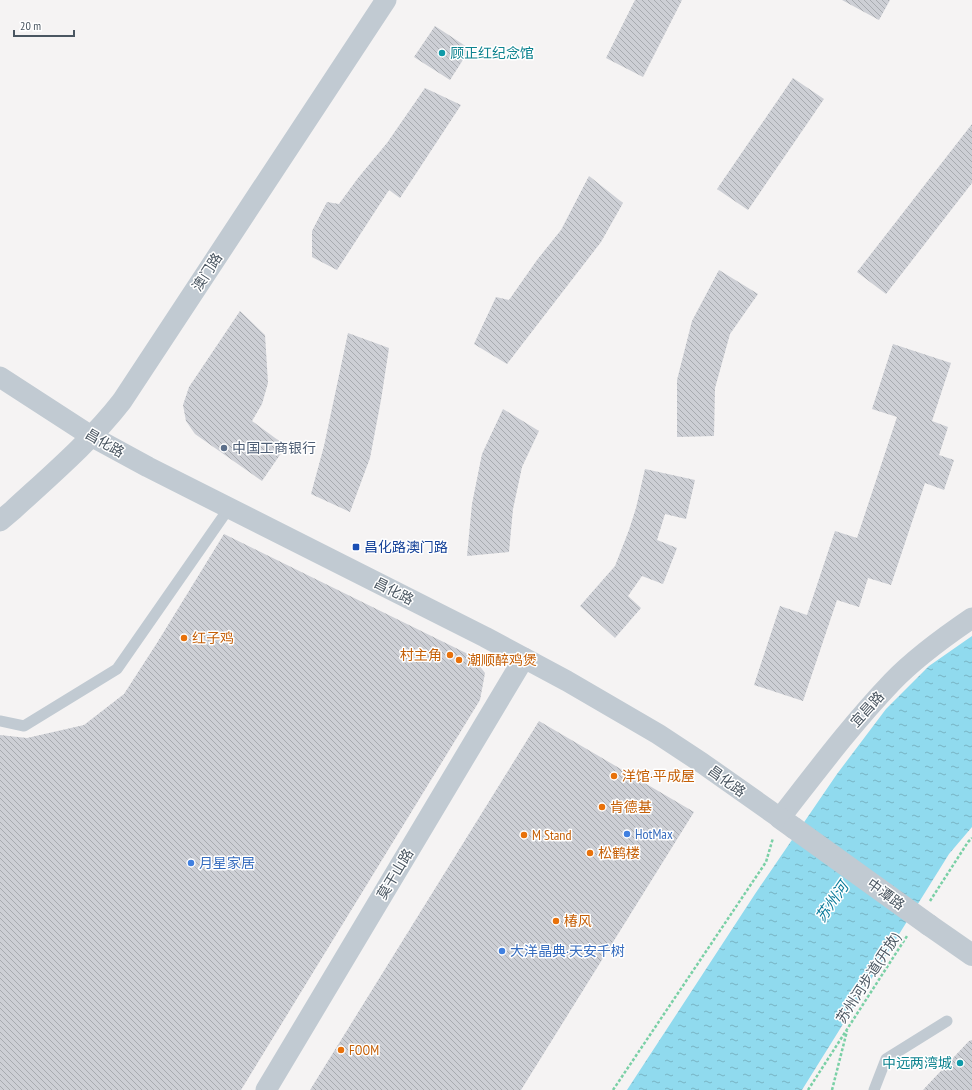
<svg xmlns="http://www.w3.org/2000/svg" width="972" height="1090" viewBox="0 0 972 1090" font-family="'PT Sans Narrow','Noto Sans SC',sans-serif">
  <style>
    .water { fill: url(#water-ripples) }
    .building { fill: url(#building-back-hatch) }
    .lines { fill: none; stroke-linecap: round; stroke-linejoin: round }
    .path { stroke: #7ad0a6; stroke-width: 2.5; stroke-dasharray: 3 2; stroke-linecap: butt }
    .service { stroke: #c1cad2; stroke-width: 11 }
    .minor { stroke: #c1cad2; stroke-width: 21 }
    .tertiary { stroke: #c1cad2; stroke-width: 22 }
    .tertiary-bridge { stroke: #c1cad2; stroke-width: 22 }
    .culture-dot { fill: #0f9aa8; stroke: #fff; stroke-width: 1.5 }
    .service-dot { fill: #5c6f8a; stroke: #fff; stroke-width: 1.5 }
    .transit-dot { fill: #1a4fb4; stroke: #fff; stroke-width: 1.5 }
    .food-dot { fill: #e8710a; stroke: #fff; stroke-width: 1.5 }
    .shop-dot { fill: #3f7fe0; stroke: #fff; stroke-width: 1.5 }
    .labels { text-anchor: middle; stroke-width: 3; stroke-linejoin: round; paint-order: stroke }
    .culture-label { font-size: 14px; fill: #0d838f; stroke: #fff; text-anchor: start }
    .street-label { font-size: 14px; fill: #4a5661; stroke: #fff }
    .service-label { font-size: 14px; fill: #4e5e75; stroke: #fff; text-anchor: start }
    .transit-label { font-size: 14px; fill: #164399; stroke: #fff; text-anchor: start }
    .food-label { font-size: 14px; fill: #c56008; stroke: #fff; text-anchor: start }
    .shop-label { font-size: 14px; fill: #366cbe; stroke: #fff; text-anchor: start }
    .water-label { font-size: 15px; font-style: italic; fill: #0c7c9b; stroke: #fff }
  </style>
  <defs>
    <pattern id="water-ripples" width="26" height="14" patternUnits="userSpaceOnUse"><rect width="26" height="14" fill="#90daee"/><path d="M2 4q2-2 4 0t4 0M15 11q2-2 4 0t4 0" fill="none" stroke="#78b4c4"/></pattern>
    <pattern id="building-back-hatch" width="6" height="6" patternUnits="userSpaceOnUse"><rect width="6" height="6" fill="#cdcfd5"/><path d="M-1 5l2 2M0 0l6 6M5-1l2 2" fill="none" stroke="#a8abb0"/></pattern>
  </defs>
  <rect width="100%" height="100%" fill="#f5f3f3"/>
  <polygon class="water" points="972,636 972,827 949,854 802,1090 627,1090 755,894 837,774 886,709 929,666"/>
  <g class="building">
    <polygon points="635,0 682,0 643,77 606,58"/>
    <polygon points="842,0 890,0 879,20"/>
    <polygon points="435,26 470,49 450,80 414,57"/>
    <polygon points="793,78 824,99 748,210 717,189"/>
    <polygon points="425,88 461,105 400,198 389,190 337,270 312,257 312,231 327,202 339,204 358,178 387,143"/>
    <polygon points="972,124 972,183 886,294 857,272"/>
    <polygon points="589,176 623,203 601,242 507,364 474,344 496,297 509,300 537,260 561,230"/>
    <polygon points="719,270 758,294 730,334 715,388 714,436 677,437 677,380 692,321"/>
    <polygon points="240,311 265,335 268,383 262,404 252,421 286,446 262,481 195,434 186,421 183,405 189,387"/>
    <polygon points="348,333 389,348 381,400 370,458 350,512 311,494 324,446"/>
    <polygon points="893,344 951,363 932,421 948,427 939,455 954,460 944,490 925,483 891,585 868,578 859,607 837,600 803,701 754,685 780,606 807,615 835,531 857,538 897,417 872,409"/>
    <polygon points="503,409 539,431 522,467 513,509 509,552 467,556 472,504 482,454"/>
    <polygon points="645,469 695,480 686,519 665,514 657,540 677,548 663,584 642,576 628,596 641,608 615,638 580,606 615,566 629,530 636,508"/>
    <polygon points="224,534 472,656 485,673 480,700 241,1090 0,1090 0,735 27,738 84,725 124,694 157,643"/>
    <polygon points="539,721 694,812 521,1090 310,1090"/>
    <polygon points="972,1040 972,1090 923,1090 969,1041"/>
  </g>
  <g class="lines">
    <g class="path">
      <polyline points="930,901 968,842 972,838"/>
      <polyline points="613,1090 766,862 773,838"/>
      <polyline points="808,1090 907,936"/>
      <polyline points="832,1090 847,1031"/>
    </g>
    <g class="service">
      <polyline points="0,721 24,726 117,669 229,508"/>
      <polyline points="874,1090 886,1059 947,1021"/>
    </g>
    <g class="minor">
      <path d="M0 377 91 436 148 467 485 637 567 681 658 734 702 763 780 818C816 772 851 725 892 682 916 657 944 637 972 618"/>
      <path d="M0 521 13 510C51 475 91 441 122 401L386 0"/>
      <polyline points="266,1090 524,658"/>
    </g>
    <g class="tertiary">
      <polyline points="780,818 794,828"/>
      <polyline points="929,925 972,955"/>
    </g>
    <polyline class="tertiary-bridge" points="794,828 929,925"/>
  </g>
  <g class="culture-dot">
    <circle cx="442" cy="53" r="4"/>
    <circle cx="960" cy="1063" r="4"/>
  </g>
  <circle class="service-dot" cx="224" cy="448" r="4"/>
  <rect class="transit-dot" x="352" y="543" width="8" height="8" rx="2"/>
  <g class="food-dot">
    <circle cx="184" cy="638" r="4"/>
    <circle cx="450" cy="655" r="4"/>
    <circle cx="459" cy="660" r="4"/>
    <circle cx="614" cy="776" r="4"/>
    <circle cx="602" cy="807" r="4"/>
    <circle cx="524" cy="835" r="4"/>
    <circle cx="590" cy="853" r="4"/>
    <circle cx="556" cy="921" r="4"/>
    <circle cx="341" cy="1050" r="4"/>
  </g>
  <g class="shop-dot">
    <circle cx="627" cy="834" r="4"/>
    <circle cx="191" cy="863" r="4"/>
    <circle cx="502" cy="951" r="4"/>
  </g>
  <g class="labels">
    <g class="culture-label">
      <text x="450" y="58">顾正红纪念馆</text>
      <text x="952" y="1068" text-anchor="end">中远两湾城</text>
    </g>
    <g class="street-label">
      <text transform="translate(207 272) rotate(-57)" y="5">澳门路</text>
      <text transform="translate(105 443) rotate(30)" y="5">昌化路</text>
      <text transform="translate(394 591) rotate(27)" y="5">昌化路</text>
      <text transform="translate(867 709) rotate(-48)" y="5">宜昌路</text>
      <text transform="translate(727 781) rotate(36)" y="5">昌化路</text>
      <text transform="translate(395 874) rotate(-59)" y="5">莫干山路</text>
      <text transform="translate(886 894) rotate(36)" y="5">中潭路</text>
      <text transform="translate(868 978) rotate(-57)" y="5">苏州河步道(开放)</text>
    </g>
    <g class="service-label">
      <text x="232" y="453">中国工商银行</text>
    </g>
    <g class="transit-label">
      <text x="364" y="552">昌化路澳门路</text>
    </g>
    <g class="food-label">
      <text x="192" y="643">红子鸡</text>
      <text x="442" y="660" text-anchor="end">村主角</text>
      <text x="467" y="665">潮顺醉鸡煲</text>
      <text x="622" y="781">洋馆·平成屋</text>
      <text x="610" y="812">肯德基</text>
      <text x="532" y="840">M Stand</text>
      <text x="598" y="858">松鹤楼</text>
      <text x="564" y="926">椿风</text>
      <text x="349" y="1055">FOOM</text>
    </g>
    <g class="shop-label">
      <text x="635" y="839">HotMax</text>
      <text x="199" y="868">月星家居</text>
      <text x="510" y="956">大洋晶典·天安千树</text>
    </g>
    <g class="water-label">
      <text transform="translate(832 902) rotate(-55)" y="5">苏州河</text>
    </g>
  </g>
  <path d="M14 30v6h60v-6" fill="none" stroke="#4a5661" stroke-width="2"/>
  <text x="20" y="30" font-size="12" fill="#4a5661" stroke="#ffffff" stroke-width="3" paint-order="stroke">20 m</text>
</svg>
